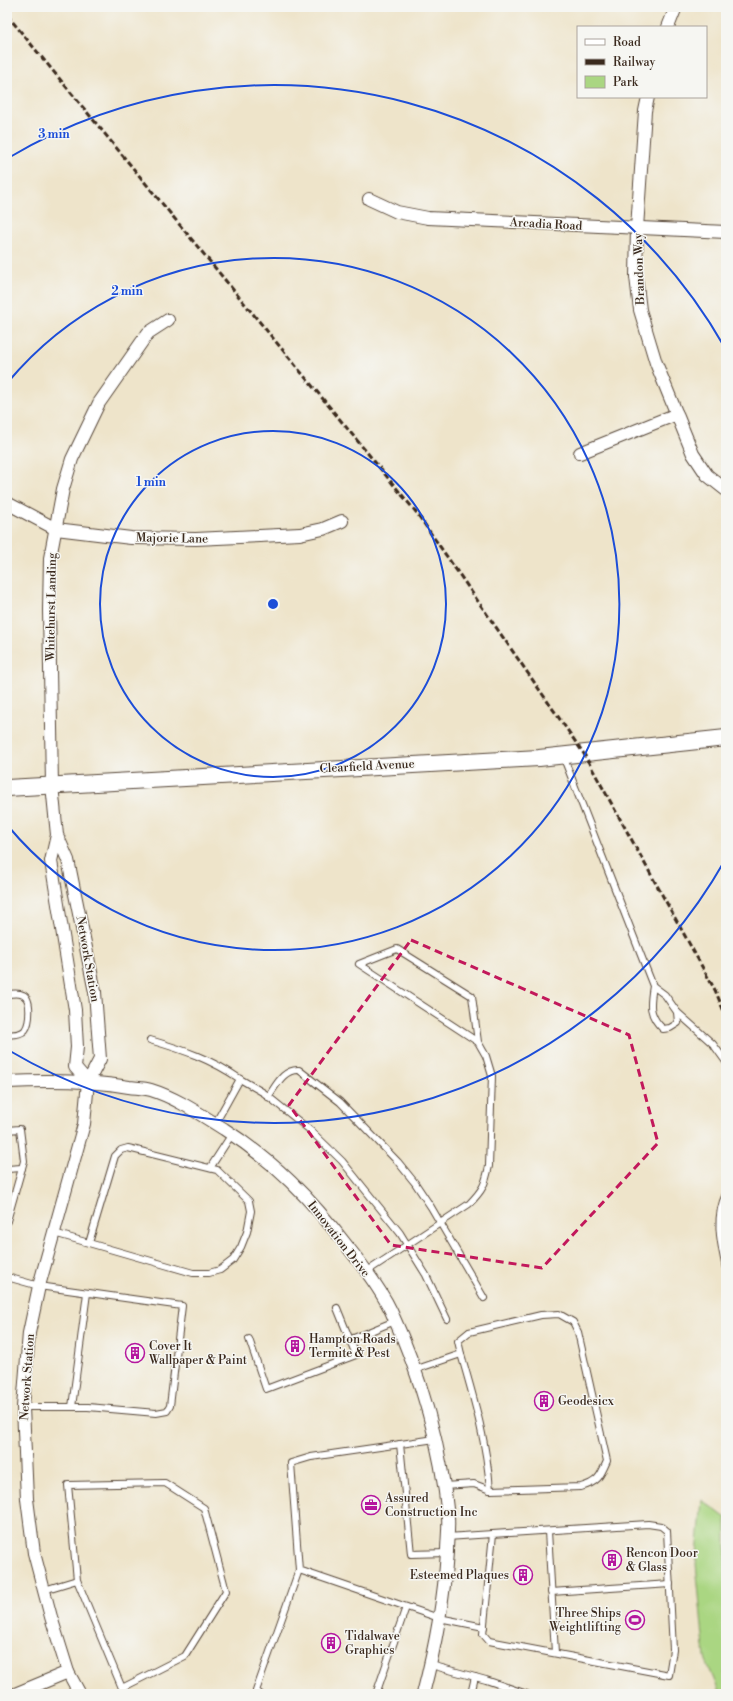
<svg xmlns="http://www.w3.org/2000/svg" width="733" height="1701" viewBox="0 0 733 1701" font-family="'Libre Bodoni',serif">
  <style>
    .green { fill: #aad682; stroke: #728050 }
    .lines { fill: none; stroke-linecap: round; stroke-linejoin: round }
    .service-casing { stroke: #564638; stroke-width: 8 }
    .minor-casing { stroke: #564638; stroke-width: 14 }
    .tertiary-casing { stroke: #564638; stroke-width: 18 }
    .service { stroke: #fff; stroke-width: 6 }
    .minor { stroke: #fff; stroke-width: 12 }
    .tertiary { stroke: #fff; stroke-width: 16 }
    .rail { stroke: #3b2a1e; stroke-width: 3; stroke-dasharray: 6 3; stroke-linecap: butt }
    .marked { fill: none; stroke: #c2185b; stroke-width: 3; stroke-dasharray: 8 5; stroke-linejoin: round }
    .ring { fill: none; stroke: #1d4ed8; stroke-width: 2 }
    .labels { text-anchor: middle; stroke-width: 3; stroke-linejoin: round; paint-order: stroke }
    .street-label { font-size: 12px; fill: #3b2a1e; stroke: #f6f6f2 }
    .poi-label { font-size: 12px; fill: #3b2a1e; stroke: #f6f6f2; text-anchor: start }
    .centre { fill: #1d4ed8; stroke: #f6f6f2; stroke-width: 2 }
    .ring-label { font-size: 12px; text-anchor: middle; font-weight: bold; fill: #1d4ed8; stroke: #f6f6f2; stroke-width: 3; stroke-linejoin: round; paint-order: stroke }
  </style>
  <rect width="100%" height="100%" fill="#f6f6f2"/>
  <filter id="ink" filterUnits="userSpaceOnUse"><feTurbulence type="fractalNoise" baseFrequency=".025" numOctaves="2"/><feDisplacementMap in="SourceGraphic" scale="8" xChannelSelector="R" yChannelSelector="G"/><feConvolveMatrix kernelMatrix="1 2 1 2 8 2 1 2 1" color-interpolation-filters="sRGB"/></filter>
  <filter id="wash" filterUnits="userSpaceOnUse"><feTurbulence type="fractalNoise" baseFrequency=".012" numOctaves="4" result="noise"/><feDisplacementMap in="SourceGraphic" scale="16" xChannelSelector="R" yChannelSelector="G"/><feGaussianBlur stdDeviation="0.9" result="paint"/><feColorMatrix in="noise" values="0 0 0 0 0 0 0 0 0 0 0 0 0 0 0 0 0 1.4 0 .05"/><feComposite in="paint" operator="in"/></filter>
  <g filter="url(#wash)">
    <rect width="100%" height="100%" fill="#eee4ca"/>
    <polygon class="green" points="702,1500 726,1518 726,1694 720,1694 705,1658 696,1564"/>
  </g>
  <g filter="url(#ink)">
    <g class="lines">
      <g class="service-casing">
        <g id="service">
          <path d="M563 756 653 986 665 995 677 1012 678 1023 670 1028 663 1029C648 1015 650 1004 653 986"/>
          <path d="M7 994C12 994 18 992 23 995 32 999 30 1023 25 1030 21 1035 13 1034 7 1035"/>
          <polyline points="677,1012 713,1044 726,1062"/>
          <path d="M150 1040C184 1050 211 1059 240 1079L215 1124"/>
          <polyline points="240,1079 264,1093 311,1131 342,1161 400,1233 426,1275 447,1319"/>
          <path d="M268 1097C276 1086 283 1069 299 1070L340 1102 398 1162 415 1183 431 1207 484 1298"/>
          <polyline points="7,1130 20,1129 24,1161 7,1221"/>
          <polyline points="210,1168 232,1134"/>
          <polyline points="7,1169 22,1168"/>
          <path d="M726 1194C714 1218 721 1244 726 1269"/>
          <polyline points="54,1233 193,1273 209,1273 220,1270 233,1260 241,1247 247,1232 251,1211 249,1201 217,1170 128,1148 121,1150 115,1156 89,1243"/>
          <path d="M366 1272 469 1204C483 1190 485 1185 489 1166L492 1076 486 1056 478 1042 359 964 397 949 472 996 478 1042"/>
          <polyline points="7,1277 39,1286 182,1306 170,1406 167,1411 156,1413 88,1407 23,1407"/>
          <polyline points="249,1339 266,1389 356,1355 337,1308"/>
          <polyline points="349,1340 395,1321"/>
          <path d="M461 1354C474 1399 487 1443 490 1490"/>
          <path d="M414 1370 461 1354 458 1341 469 1332 541 1315 559 1314 573 1322 578 1332 607 1461C600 1477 598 1482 581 1487L490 1490 474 1484 444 1486"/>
          <polyline points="72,1407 87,1293"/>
          <polyline points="400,1444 411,1554 447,1553"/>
          <polyline points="548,1531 555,1653"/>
          <polyline points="447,1537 648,1524 661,1526 667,1531 673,1650 669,1675 489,1641 483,1634 493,1534"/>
          <polyline points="299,1570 291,1463 311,1457 435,1439"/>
          <polyline points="44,1590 77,1580 122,1688 185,1656 226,1591 204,1508 165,1483 68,1485 77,1580"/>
          <polyline points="551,1592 670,1584"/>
          <polyline points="431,1665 486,1680 527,1694"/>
          <polyline points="260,1694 256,1691 299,1570 439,1618 484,1627"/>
          <polyline points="376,1694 406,1607"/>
          <polyline points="471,1694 475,1677"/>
        </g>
      </g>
      <g class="minor-casing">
        <g id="minor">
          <polyline points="668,27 676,7"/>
          <polyline points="648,97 645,111 637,228 636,277 640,310 656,363 693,454 707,475 726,490"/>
          <polyline points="369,199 397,212 428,218 726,232"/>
          <polyline points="580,453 677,414"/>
          <polyline points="7,503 56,529 131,538 196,539 300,534 323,529 342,521"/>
          <polyline points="57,835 68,860 95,992 100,1059 88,1082 75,1067 77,1047 75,1010 51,861 57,835 52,785 49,610 50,558 63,489 72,459 99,403 148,333 168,320"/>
          <path d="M7 1082C48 1080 89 1080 129 1087 136 1088 144 1088 151 1090 177 1098 201 1115 224 1129 274 1161 311 1199 347 1246 363 1266 380 1288 391 1311 421 1376 441 1446 448 1517 449 1528 447 1540 447 1552 444 1600 435 1648 423 1694"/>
          <polyline points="15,1694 68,1672"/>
          <polyline points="80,1694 68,1672 51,1617 34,1553 27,1499 23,1407 29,1333 39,1286 84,1124 88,1082"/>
        </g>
      </g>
      <g class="tertiary-casing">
        <polyline id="tertiary" points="7,788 539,758 726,738"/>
      </g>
      <use href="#service" class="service"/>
      <use href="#minor" class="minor"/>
      <use href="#tertiary" class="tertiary"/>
      <polyline class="rail" points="7,15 416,512 584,754 715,990 726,1016"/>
    </g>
  </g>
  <path class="marked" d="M411 940 629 1035 658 1143 542 1268 391 1245 289 1105Z"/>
  <g class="ring">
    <circle cx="273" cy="604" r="173"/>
    <path d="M8 382A346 346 0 1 1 8 826"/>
    <path d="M725 860A519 519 0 0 1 10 1051M10 157A519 519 0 0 1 725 348"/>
  </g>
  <defs>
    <g id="building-ring" transform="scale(1)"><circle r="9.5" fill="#f6f6f2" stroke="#b5179e" stroke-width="1.5"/><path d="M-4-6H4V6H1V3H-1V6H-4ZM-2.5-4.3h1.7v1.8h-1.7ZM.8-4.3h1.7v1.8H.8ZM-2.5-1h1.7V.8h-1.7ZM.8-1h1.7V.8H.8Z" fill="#b5179e"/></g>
    <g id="office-ring" transform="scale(1)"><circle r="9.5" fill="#f6f6f2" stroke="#b5179e" stroke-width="1.5"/><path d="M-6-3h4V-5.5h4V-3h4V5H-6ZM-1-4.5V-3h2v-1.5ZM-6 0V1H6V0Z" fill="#b5179e"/></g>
    <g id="stadium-ring" transform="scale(1)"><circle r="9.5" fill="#f6f6f2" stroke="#b5179e" stroke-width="1.5"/><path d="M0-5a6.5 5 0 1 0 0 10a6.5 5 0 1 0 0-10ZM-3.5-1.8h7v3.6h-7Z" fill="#b5179e"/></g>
  </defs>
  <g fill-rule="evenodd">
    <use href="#building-ring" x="295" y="1346"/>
    <use href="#building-ring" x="135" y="1353"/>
    <use href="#building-ring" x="544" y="1401"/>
    <use href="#office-ring" x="371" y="1505"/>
    <use href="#building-ring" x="612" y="1560"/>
    <use href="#building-ring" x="523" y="1575"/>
    <use href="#stadium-ring" x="635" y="1620"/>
    <use href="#building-ring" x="331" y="1643"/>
  </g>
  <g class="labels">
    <g class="street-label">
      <text transform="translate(546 224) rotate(3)" y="4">Arcadia Road</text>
      <text transform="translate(639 269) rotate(-92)" y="4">Brandon Way</text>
      <text transform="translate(172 538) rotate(1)" y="4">Majorie Lane</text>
      <text transform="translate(51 607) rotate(-89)" y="4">Whitehurst Landing</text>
      <text transform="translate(367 766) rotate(-3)" y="4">Clearfield Avenue</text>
      <text transform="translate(88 959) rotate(80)" y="4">Network Station</text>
      <text transform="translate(339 1239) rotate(52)" y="4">Innovation Drive</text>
      <text transform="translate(27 1377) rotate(-86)" y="4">Network Station</text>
    </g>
    <g class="poi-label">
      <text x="309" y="1343">Hampton Roads<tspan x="309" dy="14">Termite &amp; Pest</tspan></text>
      <text x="149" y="1350">Cover It<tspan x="149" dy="14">Wallpaper &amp; Paint</tspan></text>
      <text x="558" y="1405">Geodesicx</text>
      <text x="385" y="1502">Assured<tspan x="385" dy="14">Construction Inc</tspan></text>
      <text x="626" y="1557">Rencon Door<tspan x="626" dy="14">&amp; Glass</tspan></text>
      <text x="509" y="1579" text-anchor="end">Esteemed Plaques</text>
      <text x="621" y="1617" text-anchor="end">Three Ships<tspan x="621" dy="14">Weightlifting</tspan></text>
      <text x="345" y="1640">Tidalwave<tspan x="345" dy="14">Graphics</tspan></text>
    </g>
  </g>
  <circle cx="273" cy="604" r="6" class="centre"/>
  <g class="ring-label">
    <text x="54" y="138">3 min</text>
    <text x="127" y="295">2 min</text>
    <text x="151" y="486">1 min</text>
  </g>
  <rect width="733" height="1701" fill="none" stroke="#f6f6f2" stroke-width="24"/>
  <rect x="577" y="26" width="130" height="72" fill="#f6f6f2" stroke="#aba49d"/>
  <rect x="585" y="39" width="20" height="6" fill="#ffffff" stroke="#aba49d"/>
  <text x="613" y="46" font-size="12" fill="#3b2a1e">Road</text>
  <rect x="585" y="59" width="20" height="6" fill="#3b2a1e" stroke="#aba49d"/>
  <text x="613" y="66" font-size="12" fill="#3b2a1e">Railway</text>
  <rect x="585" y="76" width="20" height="12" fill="#aad682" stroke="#aba49d"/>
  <text x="613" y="86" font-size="12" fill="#3b2a1e">Park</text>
</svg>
